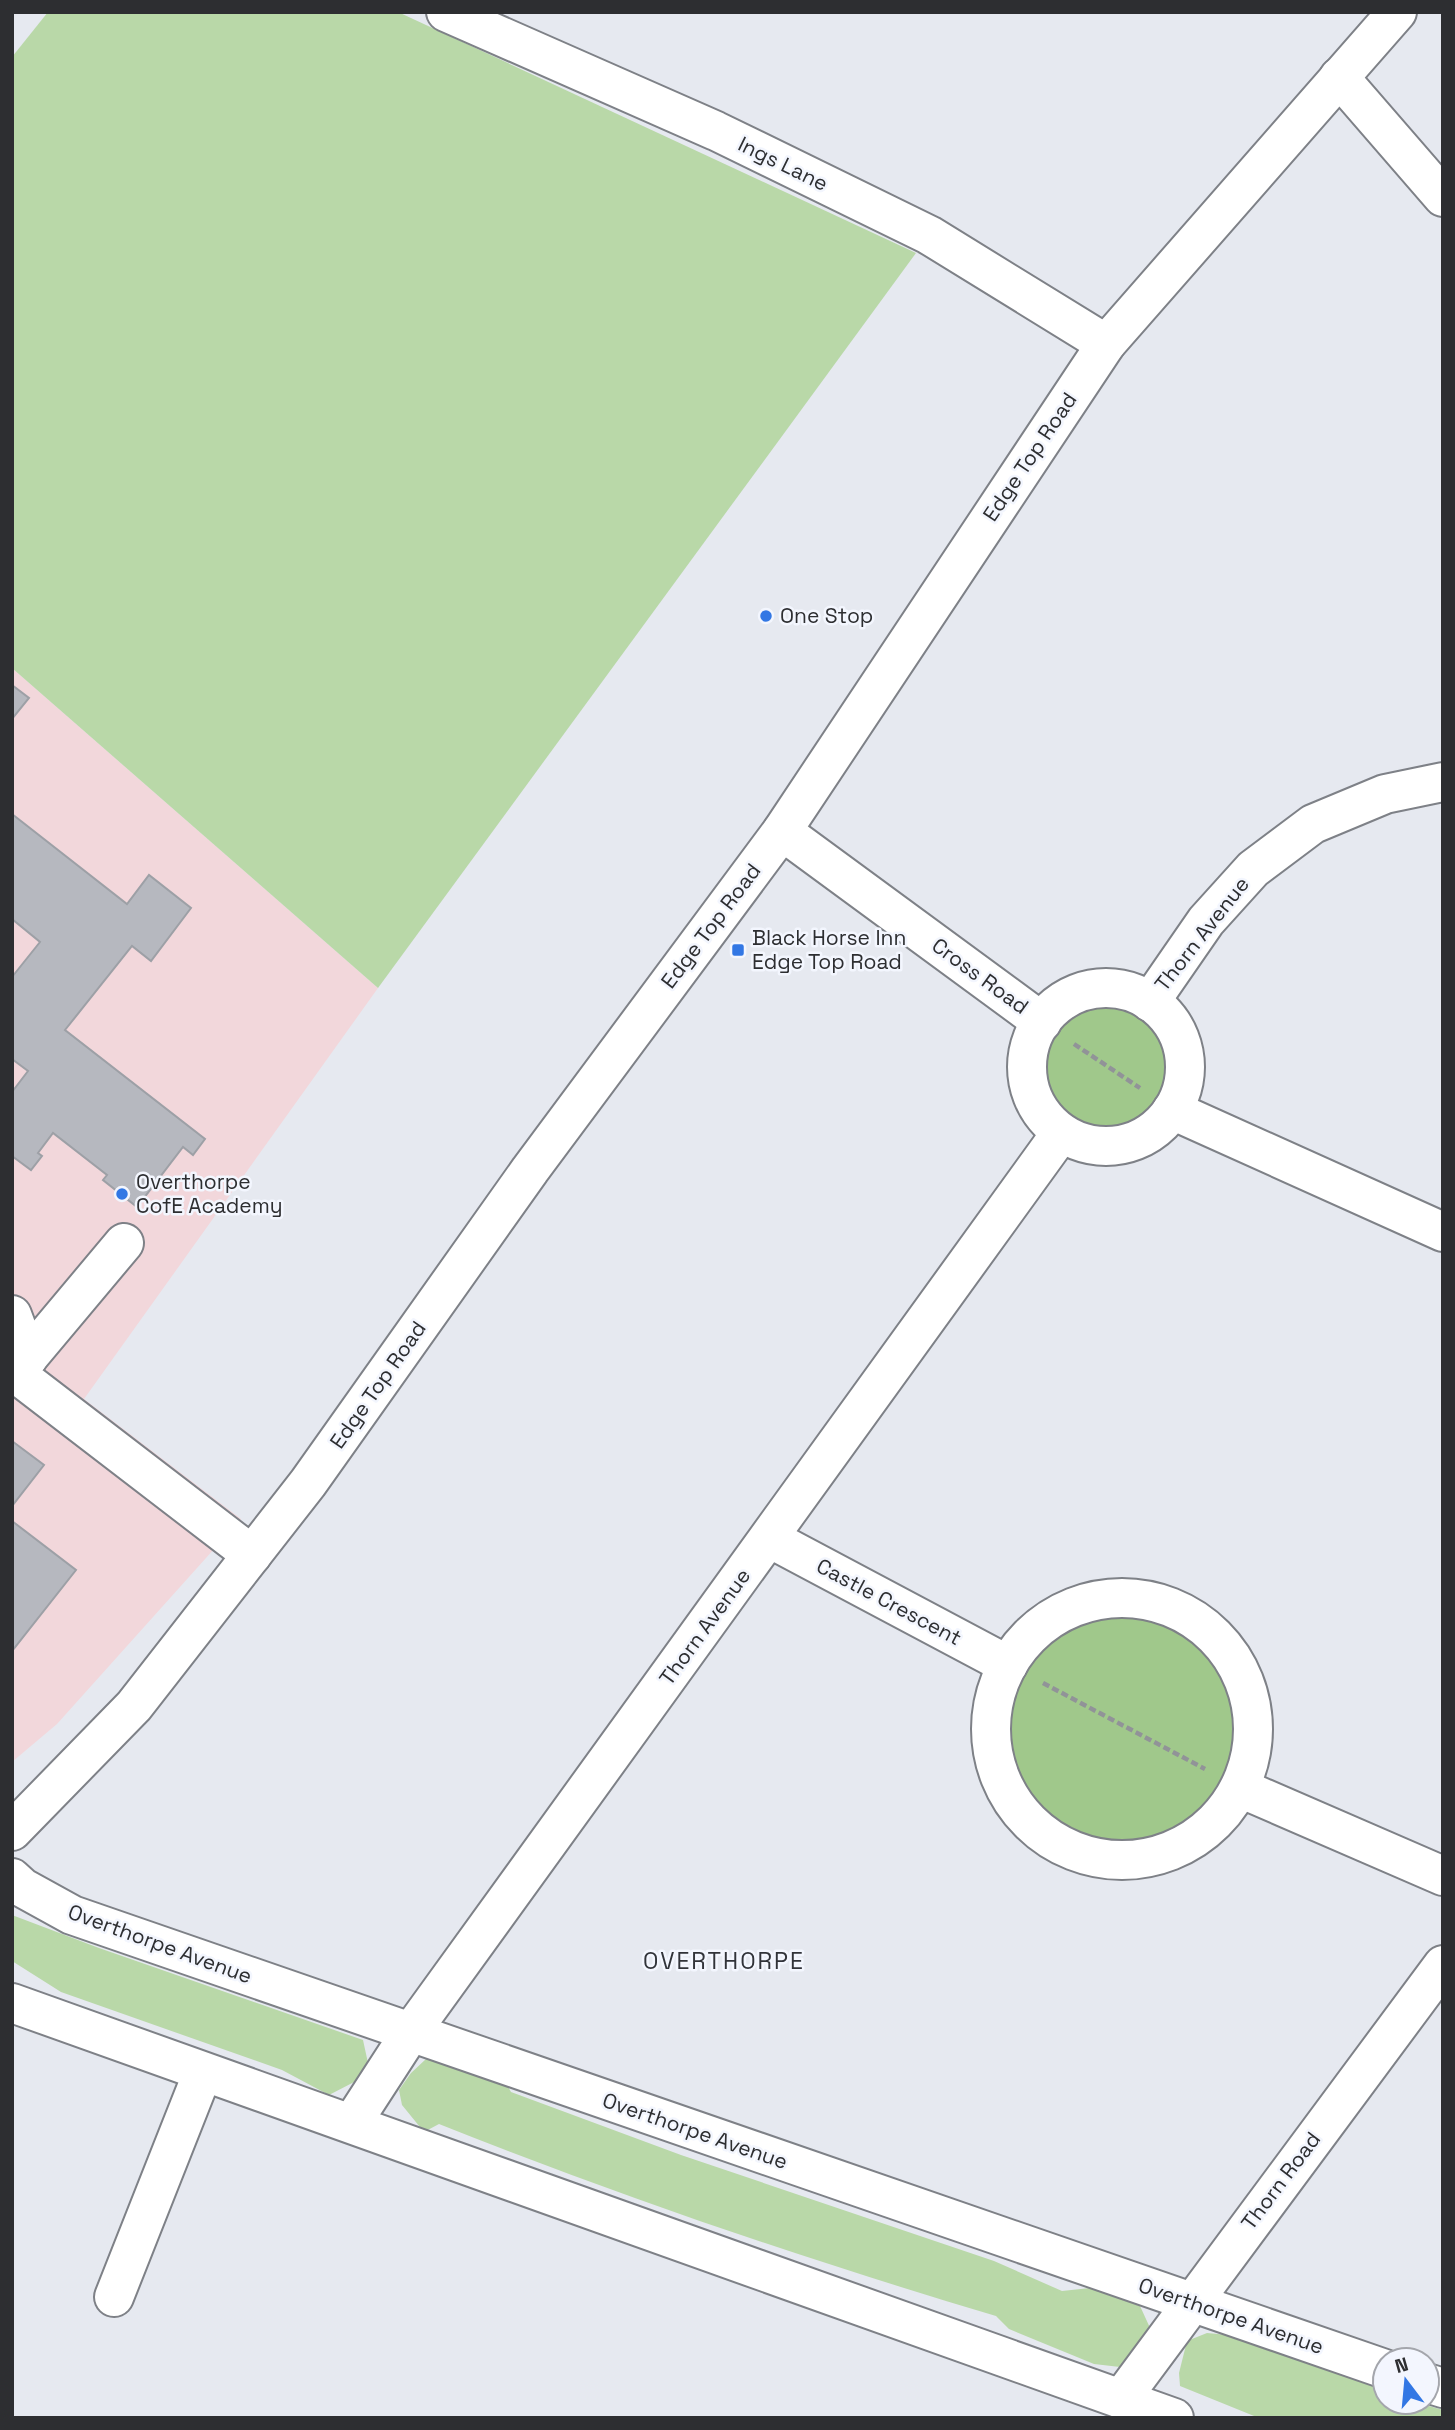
<svg xmlns="http://www.w3.org/2000/svg" width="1455" height="2430" viewBox="0 0 1455 2430" font-family="'Space Grotesk',sans-serif">
  <style>
    .education { fill: #f2d7db }
    .green { fill: #b9d8a8 }
    .forest { fill: #a0c88b }
    .building { fill: #b6b8bf; stroke: #9da0a6; stroke-width: 2 }
    .lines { fill: none; stroke-linecap: round; stroke-linejoin: round }
    .minor-casing { stroke: #7e8187; stroke-width: 42 }
    .path { stroke: #919398; stroke-width: 4.5; stroke-dasharray: 7 3.5; stroke-linecap: butt }
    .minor { stroke: #fff; stroke-width: 38 }
    .poi-dot { fill: #3277e4; stroke: #f3f6fe; stroke-width: 2.5 }
    .labels { text-anchor: middle; stroke-width: 5; stroke-linejoin: round; paint-order: stroke }
    .street-label { font-size: 21px; fill: #2d2e31; stroke: #f3f6fe }
    .poi-label { font-size: 21px; fill: #2d2e31; stroke: #f3f6fe; text-anchor: start }
    .neighbourhood-label { font-size: 23px; letter-spacing: 2px; fill: #313339; stroke: #f3f6fe }
  </style>
  <rect width="100%" height="100%" fill="#e6e9f0"/>
  <polygon class="education" points="12,668 378,988 84,1399 241,1519 57,1724 12,1762"/>
  <g class="green">
    <polygon points="48,12 398,12 916,253 378,988 12,668 12,57"/>
    <polygon points="12,1915 99,1948 363,2040 368,2063 358,2080 329,2095 282,2070 61,1992 12,1961"/>
    <path d="M426 2059 449 2061 504 2080 511 2092 681 2155 994 2261 1062 2291 1090 2288 1140 2306 1151 2330 1133 2357 1120 2367 1094 2364 1009 2329 996 2316C808 2260 622 2197 439 2124L424 2132 402 2105 399 2090 411 2073Z"/>
    <polygon points="1207,2333 1239,2336 1385,2391 1385,2402 1415,2402 1443,2410 1443,2418 1259,2418 1180,2386 1179,2373 1187,2341"/>
  </g>
  <g class="forest">
    <circle cx="1106" cy="1067" r="79"/>
    <circle cx="1122" cy="1729" r="131"/>
  </g>
  <g class="building">
    <polygon points="12,685 29,698 12,719"/>
    <polygon points="12,814 127,904 149,875 191,908 151,961 132,946 65,1030 205,1139 193,1155 183,1147 137,1207 103,1180 107,1175 53,1133 38,1153 42,1156 31,1170 12,1156 12,1092 28,1071 12,1059 12,977 40,942 12,919"/>
    <polygon points="12,1441 44,1465 12,1506"/>
    <polygon points="12,1521 76,1570 12,1651"/>
  </g>
  <g class="lines">
    <g class="minor-casing">
      <g id="minor">
        <polyline points="446,12 716,131 929,235 1106,344"/>
        <polyline points="1339,77 1443,197"/>
        <polyline points="782,831 1042,1022"/>
        <circle cx="1106" cy="1067" r="79"/>
        <polyline points="1150,1002 1206,921 1253,869 1313,824 1385,794 1443,782"/>
        <polyline points="1172,1110 1443,1232"/>
        <polyline points="124,1243 15,1373 252,1555"/>
        <polyline points="12,1315 28,1358"/>
        <polyline points="769,1538 1008,1665"/>
        <circle cx="1122" cy="1729" r="131"/>
        <polyline points="1240,1788 1443,1876"/>
        <polyline points="12,1831 134,1706 308,1483 530,1170 782,831 1106,344 1397,12"/>
        <polyline points="12,1878 23,1888 72,1915 1385,2369"/>
        <polyline points="12,2003 1174,2418"/>
        <polyline points="352,2123 411,2032 1061,1133"/>
        <polyline points="114,2297 203,2072"/>
        <polyline points="1427,2383 1443,2388"/>
        <polyline points="1121,2399 1443,1965"/>
      </g>
    </g>
    <g class="path">
      <polyline points="1074,1044 1140,1088"/>
      <polyline points="1043,1683 1205,1769"/>
    </g>
    <use href="#minor" class="minor"/>
  </g>
  <g class="poi-dot">
    <circle cx="766" cy="616" r="7"/>
    <rect x="731" y="943" width="14" height="14" rx="3.5"/>
    <circle cx="122" cy="1194" r="7"/>
  </g>
  <g class="labels">
    <g class="street-label">
      <text transform="translate(783 164) rotate(26)" y="7">Ings Lane</text>
      <text transform="translate(1030 457) rotate(-56)" y="7">Edge Top Road</text>
      <text transform="translate(711 926) rotate(-53)" y="7">Edge Top Road</text>
      <text transform="translate(1202 934) rotate(-52)" y="7">Thorn Avenue</text>
      <text transform="translate(980 976) rotate(36)" y="7">Cross Road</text>
      <text transform="translate(378 1385) rotate(-55)" y="7">Edge Top Road</text>
      <text transform="translate(889 1602) rotate(28)" y="7">Castle Crescent</text>
      <text transform="translate(705 1627) rotate(-54)" y="7">Thorn Avenue</text>
      <text transform="translate(160 1944) rotate(20)" y="7">Overthorpe Avenue</text>
      <text transform="translate(695 2131) rotate(19)" y="7">Overthorpe Avenue</text>
      <text transform="translate(1281 2181) rotate(-53)" y="7">Thorn Road</text>
      <text transform="translate(1231 2316) rotate(19)" y="7">Overthorpe Avenue</text>
    </g>
    <g class="poi-label">
      <text x="780" y="623">One Stop</text>
      <text x="752" y="945">Black Horse Inn<tspan x="752" dy="24">Edge Top Road</tspan></text>
      <text x="136" y="1189">Overthorpe<tspan x="136" dy="24">CofE Academy</tspan></text>
    </g>
    <g class="neighbourhood-label">
      <text x="724" y="1969">OVERTHORPE</text>
    </g>
  </g>
  <rect width="1455" height="2430" fill="none" stroke="#2d2e31" stroke-width="28"/>
  <g transform="translate(1406 2381) rotate(344)"><circle r="33" fill="#f3f6fe" stroke="#a4a6ac" stroke-width="2"/>
  <path d="M0-5L12 26L0 18L-12 26Z" fill="#3277e4"/>
  <text y="-10" font-size="19" font-weight="bold" text-anchor="middle" fill="#2d2e31">N</text>
  </g>
</svg>
